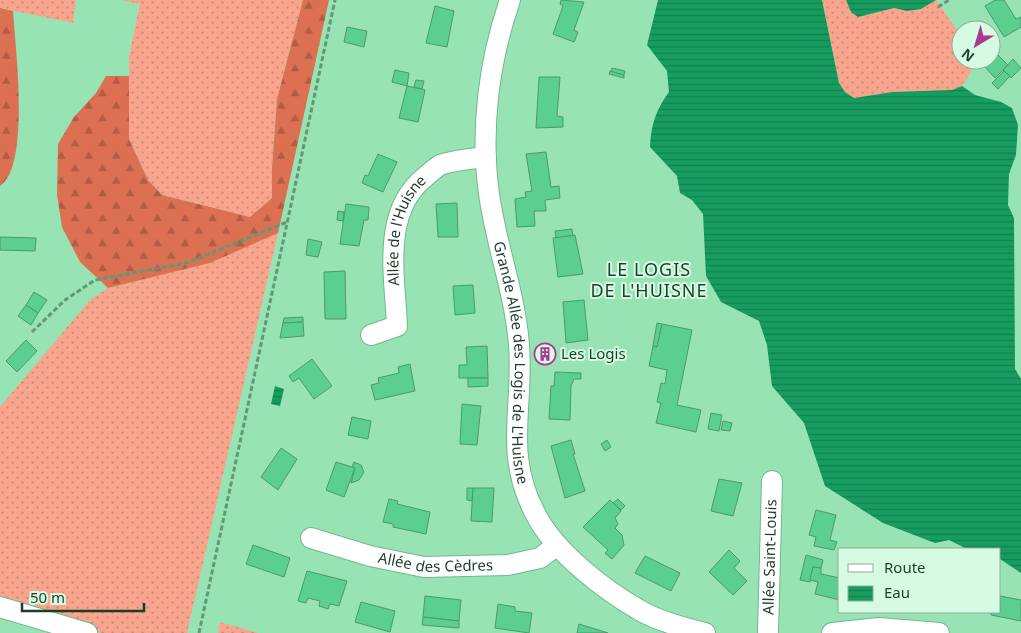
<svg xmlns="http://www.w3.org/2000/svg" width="1021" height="633" viewBox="0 0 1021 633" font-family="'Noto Sans',sans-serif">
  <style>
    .grass { fill: url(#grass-dots) }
    .forest { fill: url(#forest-firs) }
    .water { fill: url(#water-rules) }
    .building { fill: #5bcf8f; stroke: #4e986e }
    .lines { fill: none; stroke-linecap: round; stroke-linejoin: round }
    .minor-casing { stroke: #6fb98d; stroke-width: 22 }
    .path { stroke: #619976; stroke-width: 3; stroke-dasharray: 5 2.5; stroke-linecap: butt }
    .minor { stroke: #fff; stroke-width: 20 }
    .labels { text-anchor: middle; stroke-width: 4; stroke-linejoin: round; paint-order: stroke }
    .street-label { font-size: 15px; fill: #1d3d2a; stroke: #d6fbe2 }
    .poi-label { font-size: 15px; fill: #1d3d2a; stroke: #d6fbe2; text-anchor: start }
    .quarter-label { font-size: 18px; letter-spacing: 1px; fill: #1d3d2a; stroke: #d6fbe2 }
  </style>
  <defs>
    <pattern id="grass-dots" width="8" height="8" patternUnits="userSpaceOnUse" patternTransform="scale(1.25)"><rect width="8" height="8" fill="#f9a58d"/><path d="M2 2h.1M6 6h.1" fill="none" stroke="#c98873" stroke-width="1.8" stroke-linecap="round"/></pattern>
    <pattern id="forest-firs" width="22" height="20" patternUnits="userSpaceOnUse" patternTransform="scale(1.25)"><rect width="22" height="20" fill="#db7053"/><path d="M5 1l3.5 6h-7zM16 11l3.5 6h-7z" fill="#b15d45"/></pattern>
    <pattern id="water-rules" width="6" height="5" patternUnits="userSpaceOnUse" patternTransform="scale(1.25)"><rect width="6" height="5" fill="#179c5f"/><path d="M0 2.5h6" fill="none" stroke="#14804f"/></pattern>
  </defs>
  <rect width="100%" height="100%" fill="#97e3b4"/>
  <g class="grass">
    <polygon points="0,0 76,0 73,23 0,8"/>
    <polygon points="122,0 303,0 277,99 272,168 272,198 250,217 162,195 148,180 129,139 129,57 140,4"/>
    <polygon points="822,0 846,0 858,17 894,8 907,11 921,9 936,0 961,36 961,60 978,60 962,86 952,90 892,92 854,98 845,92 839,83"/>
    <polygon points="278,233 187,633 101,633 0,603 0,407 90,300 108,288 210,263"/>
    <polygon points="220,622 258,633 218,633"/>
  </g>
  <g class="forest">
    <polygon points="303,0 329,0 278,233 210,263 108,288 80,262 62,227 57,195 58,144 74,117 96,93 106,76 129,76 129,139 148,180 162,195 250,217 272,198 272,168 277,99"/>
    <path d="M0 8 13 11C15 45 31 166 0 186Z"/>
  </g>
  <g class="water">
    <path d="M658 0H822L839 83 845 92 854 98 892 92 952 90 962 86 975 95 1001 102 1012 108 1018 125 1016 155 1009 174 1008 205 1014 218 1015 369 1021 379V573L1000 559V549H967L949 540 935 543 883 523 825 486 804 423 772 386 767 345 759 321 721 302 706 276 703 214 692 200 680 193 677 176 650 147C651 124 656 110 669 92L667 71 647 45Z"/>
    <polygon points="846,0 936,0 921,9 907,11 894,8 858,17 851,12"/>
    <polygon points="275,386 284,389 280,406 271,404"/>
  </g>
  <g class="building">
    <polygon points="561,0 584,2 574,30 578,32 574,42 553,34 563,6 560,4"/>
    <polygon points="995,0 1004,0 1016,19 1021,17 1021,27 1004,37 985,6"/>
    <polygon points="435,6 454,11 447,47 426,43"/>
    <polygon points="347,27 367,31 364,47 344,42"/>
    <polygon points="998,55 1008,65 995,78 985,67"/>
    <polygon points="1013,59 1021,68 1011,78 1003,70"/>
    <polygon points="612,68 625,71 624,75 611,72"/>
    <polygon points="395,70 409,73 407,86 392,82"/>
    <polygon points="610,71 624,75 624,78 609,74"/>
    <polygon points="1004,71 1010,76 998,89 992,83"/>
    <polygon points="539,77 560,77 557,116 563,117 563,127 536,128"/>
    <polygon points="416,80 424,81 422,89 414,87"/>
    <polygon points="407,86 425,90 418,122 399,118"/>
    <polygon points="546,152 551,187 559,186 560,198 545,200 546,211 534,211 535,226 517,227 515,199 526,197 525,192 532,191 526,154"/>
    <polygon points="378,154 397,162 383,192 362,183 365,175 368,176"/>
    <polygon points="457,203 458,237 438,237 436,204"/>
    <polygon points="346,204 369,207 368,220 364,220 359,246 340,244"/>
    <polygon points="338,211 344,212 343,221 337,220"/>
    <polygon points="572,229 573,236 556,238 555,231"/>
    <polygon points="575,235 583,274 558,277 553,238"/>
    <polygon points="0,237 36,238 35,251 0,250"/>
    <polygon points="308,239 322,242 318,257 306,255"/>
    <polygon points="345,271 346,319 325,319 324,272"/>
    <polygon points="473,285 475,313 455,315 453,286"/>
    <polygon points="34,292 47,300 38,313 26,305"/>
    <polygon points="584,300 588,340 566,343 563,302"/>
    <polygon points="26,305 38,313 31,325 18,316"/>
    <polygon points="303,317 303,322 283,323 284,318"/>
    <polygon points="303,322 304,336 280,338 283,323"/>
    <polygon points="657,323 662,324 657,347 653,346"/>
    <polygon points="662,324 692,330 677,405 701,410 696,432 656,423 661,403 657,402 661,383 665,384 667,370 649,366 653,346 657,347"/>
    <polygon points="26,340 37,351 17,372 6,361"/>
    <polygon points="487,346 488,378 459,378 459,365 467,365 466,347"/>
    <polygon points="540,351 550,351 550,360 539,360"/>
    <polygon points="312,359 332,386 314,399 299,378 293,382 289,376"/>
    <polygon points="410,364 415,391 375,400 371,385 379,383 378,378 399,373 398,367"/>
    <polygon points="555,372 581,373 581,379 574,379 571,386 570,420 549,419 551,386 554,386"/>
    <polygon points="468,378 488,378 488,386 468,387"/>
    <polygon points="462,404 481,406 477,445 460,444"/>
    <polygon points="711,413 722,415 719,431 708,429"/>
    <polygon points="352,417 371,421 368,439 348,435"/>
    <polygon points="723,421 732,423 730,431 721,430"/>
    <polygon points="571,440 575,454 573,454 585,491 565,498 551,446"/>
    <polygon points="607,440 611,447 605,451 601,444"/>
    <polygon points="281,448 297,459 278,490 261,477"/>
    <polygon points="336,462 355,468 344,497 326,490"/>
    <polygon points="354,462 361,465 364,472 359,480 351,483 355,468 352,467"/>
    <polygon points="719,479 742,483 733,516 711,511"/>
    <polygon points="467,488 473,488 472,501 467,500"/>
    <polygon points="473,488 494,488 492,522 471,521"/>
    <polygon points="389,499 398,501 397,504 430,512 426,534 393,527 393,524 383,522"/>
    <polygon points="618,499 625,506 621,510 613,503"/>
    <polygon points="610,500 621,511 615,518 618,524 615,528 622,535 624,545 612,559 605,553 608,550 583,527"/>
    <polygon points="816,510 836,515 830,540 837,542 834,550 814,546 816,537 809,535"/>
    <polygon points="253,545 290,558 284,577 246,564"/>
    <polygon points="729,550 740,561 734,568 747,581 733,595 709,572"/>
    <polygon points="806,555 823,560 821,568 813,567 810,582 800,580"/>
    <polygon points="645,556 680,573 671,591 635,573"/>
    <polygon points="813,567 821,568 821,574 840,578 840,600 815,594 818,582 810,580"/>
    <polygon points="307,571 347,581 339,606 330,604 328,609 319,606 320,601 308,598 306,603 298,601"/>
    <polygon points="425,596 461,600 459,621 423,617"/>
    <polygon points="1000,596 1021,600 1021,621 991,615 991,612 1000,612"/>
    <polygon points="361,602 395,611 390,632 355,622"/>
    <polygon points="498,604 515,607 515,611 532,613 529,633 495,628"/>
    <polygon points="423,617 459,621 459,628 422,625"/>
    <polygon points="579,624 592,628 608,633 577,633"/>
  </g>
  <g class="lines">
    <g class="minor-casing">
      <g id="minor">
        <path id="s1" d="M510 0C489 61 480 129 489 194 496 245 515 293 519 345 524 408 503 454 536 515 555 552 604 590 641 611 659 621 684 628 705 633"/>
        <path id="s2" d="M371 335 397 326C395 277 381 212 425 177 430 173 435 168 440 165 455 160 471 159 486 157"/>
        <path id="s3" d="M311 538 370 556 424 567 508 565 540 558 557 545"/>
        <polyline points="0,607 87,633"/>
        <path id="s4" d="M768 633 772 481"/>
        <polyline points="832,633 879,628 939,633"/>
      </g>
    </g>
    <g class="path">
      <polyline points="938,7 949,0"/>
      <polyline points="32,332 65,300 95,280 187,263 287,222"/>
      <polyline points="199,633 335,0"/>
    </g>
    <use href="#minor" class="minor"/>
  </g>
  <defs>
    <g id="building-ring" transform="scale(1.125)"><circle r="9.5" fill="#d6fbe2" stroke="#ab3995" stroke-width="1.5"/><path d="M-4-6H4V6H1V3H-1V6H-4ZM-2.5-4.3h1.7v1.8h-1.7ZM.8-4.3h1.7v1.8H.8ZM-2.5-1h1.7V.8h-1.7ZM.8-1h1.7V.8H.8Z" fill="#ab3995"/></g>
  </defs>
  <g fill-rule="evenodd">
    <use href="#building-ring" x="545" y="354"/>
  </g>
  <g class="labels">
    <g class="street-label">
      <text dy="5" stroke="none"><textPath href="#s2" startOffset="126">Allée de l'Huisne</textPath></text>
      <text dy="5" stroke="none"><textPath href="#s1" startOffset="368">Grande Allée des Logis de L'Huisne</textPath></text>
      <text dy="5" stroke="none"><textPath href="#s4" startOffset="76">Allée Saint-Louis</textPath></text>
      <text dy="5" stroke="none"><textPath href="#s3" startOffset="128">Allée des Cèdres</textPath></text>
    </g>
    <g class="poi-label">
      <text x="561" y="359">Les Logis</text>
    </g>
    <g class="quarter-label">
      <text x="649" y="276">LE LOGIS<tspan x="649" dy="21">DE L'HUISNE</tspan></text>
    </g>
  </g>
  <rect x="838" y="548" width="162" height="65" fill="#d6fbe2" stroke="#8caf98"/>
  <rect x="848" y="564" width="25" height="8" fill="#ffffff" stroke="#8caf98"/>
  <text x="884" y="573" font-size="15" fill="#1d3d2a">Route</text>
  <rect x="848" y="586" width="25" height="15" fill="url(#water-rules)" stroke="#8caf98"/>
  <text x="884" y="598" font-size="15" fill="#1d3d2a">Eau</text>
  <g transform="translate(976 45) rotate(218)"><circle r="24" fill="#d6fbe2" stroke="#8caf98"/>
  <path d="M0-4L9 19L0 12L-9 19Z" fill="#ab3995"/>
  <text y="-8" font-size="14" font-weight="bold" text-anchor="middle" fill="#1d3d2a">N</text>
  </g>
  <path d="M22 603v8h122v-8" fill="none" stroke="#1d3d2a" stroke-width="2.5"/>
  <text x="30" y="603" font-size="15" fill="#1d3d2a" stroke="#d6fbe2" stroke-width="4" paint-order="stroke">50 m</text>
</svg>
